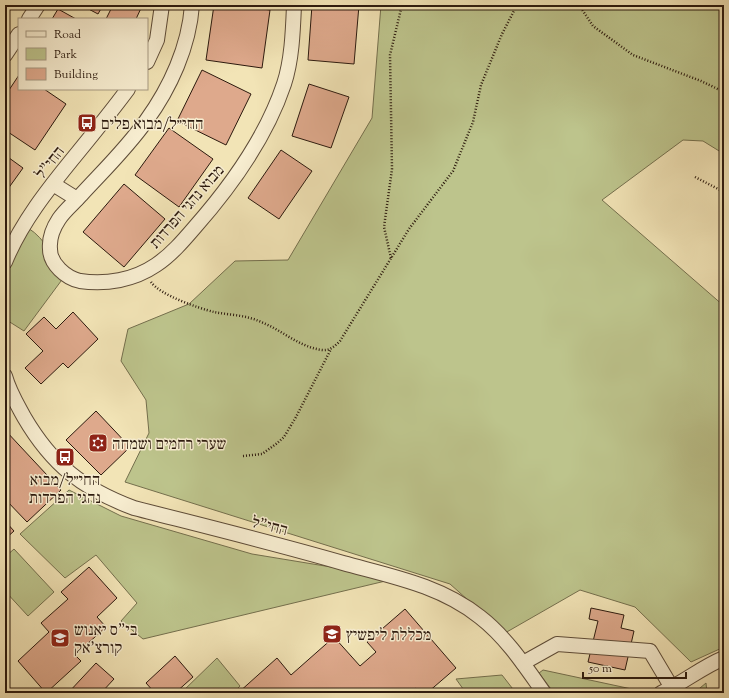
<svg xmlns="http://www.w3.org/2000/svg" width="729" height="698" viewBox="0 0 729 698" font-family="'Sorts Mill Goudy','Frank Ruhl Libre',serif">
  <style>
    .green { fill: #bdc48c; stroke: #746f4d }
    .building { fill: #dea98c; stroke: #2c1a0e }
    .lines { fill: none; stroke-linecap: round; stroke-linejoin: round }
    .minor-casing { stroke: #5e4c38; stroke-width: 16 }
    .path { stroke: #2c1a0e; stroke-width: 2.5; stroke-dasharray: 1 2; stroke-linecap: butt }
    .minor { stroke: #f7edd0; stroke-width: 14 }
    .labels { text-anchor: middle; stroke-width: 3; stroke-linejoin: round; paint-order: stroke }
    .poi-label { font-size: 16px; fill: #2c1a0e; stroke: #f7edd0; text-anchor: start }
    .street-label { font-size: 16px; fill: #2c1a0e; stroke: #f7edd0 }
  </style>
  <rect width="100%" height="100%" fill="#f2e4b6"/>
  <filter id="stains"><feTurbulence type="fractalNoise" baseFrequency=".005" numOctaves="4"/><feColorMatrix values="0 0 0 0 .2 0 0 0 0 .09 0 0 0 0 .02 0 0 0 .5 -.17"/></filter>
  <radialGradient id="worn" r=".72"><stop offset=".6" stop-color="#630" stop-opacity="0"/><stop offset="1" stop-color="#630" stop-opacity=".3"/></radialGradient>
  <g class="green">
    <polygon points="381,5 724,5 724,154 703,141 683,140 602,200 724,306 724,647 691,662 635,607 580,590 505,633 450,584 125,482 149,433 146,400 121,361 128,329 189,304 235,261 288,260 372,118"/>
    <path d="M28 228C46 239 54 259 64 277L24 331 5 319V276L21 239Z"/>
    <polygon points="69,490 121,516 252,554 398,578 143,639 121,621 137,603 96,555 65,578 20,534"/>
    <polygon points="14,549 54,592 28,616 5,591 5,557"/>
    <polygon points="217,658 240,686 233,693 181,693"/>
    <polygon points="543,670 641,691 638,693 554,693 539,673"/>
    <polygon points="502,675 516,693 466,693 456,679"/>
    <polygon points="706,683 707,693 694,693"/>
  </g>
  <g class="building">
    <polygon points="5,5 13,5 5,17"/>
    <polygon points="81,5 103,5 98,14"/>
    <polygon points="113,5 140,5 142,6 136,19 106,19"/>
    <polygon points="214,5 232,5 270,10 262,68 206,60"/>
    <polygon points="312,5 359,5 354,64 308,60"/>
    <polygon points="58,9 76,19 52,19"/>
    <polygon points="202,70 251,94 226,145 177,121"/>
    <polygon points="19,75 19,89 44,89 66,104 35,150 5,130 5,96"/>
    <polygon points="309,84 349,97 331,148 292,136"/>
    <polygon points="169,128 213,159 179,207 135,175"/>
    <polygon points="281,150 312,171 279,219 248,198"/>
    <polygon points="5,155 23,168 5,193"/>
    <polygon points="124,184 165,219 124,267 83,232"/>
    <polygon points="73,312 98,339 68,368 63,363 41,384 25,368 43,351 26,334 44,317 56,329"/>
    <polygon points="96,411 130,447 101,475 66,440"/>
    <polygon points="5,430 61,490 27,522 5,499"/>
    <polygon points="5,521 14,531 5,539"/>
    <polygon points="89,567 117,598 97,617 106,627 75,655 81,661 46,693 18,661 49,632 41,623 68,599 61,592"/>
    <polygon points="591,608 624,615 621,628 634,631 625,670 588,662 598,621 589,619"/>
    <polygon points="405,609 456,668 427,693 421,693 416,688 410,693 238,693 277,658 291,675 334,637 360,666 376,652 367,642"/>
    <polygon points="175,656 193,677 175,693 155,693 146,683"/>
    <polygon points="96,663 114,679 101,693 68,693"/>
  </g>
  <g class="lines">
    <g class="minor-casing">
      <g id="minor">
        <path d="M192 5C189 47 170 88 146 121 127 148 103 171 81 195 74 203 65 210 59 219 53 228 49 238 50 249 50 264 66 278 80 281 106 285 134 280 156 265 171 255 183 241 195 227 232 185 266 138 284 84 292 60 293 30 294 5"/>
        <polyline points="29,19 38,5"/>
        <polyline points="5,55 19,34"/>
        <polyline points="147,62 157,40 162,5"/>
        <polyline points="53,184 77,199"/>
        <path d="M5 262C21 223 48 189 75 156 93 134 111 112 128 89"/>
        <path d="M5 376C9 391 17 404 24 417 52 465 83 489 134 508 204 526 274 543 343 563 390 576 440 585 480 617 506 637 525 666 544 693"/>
        <polyline points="523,663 557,644 650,651 672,688"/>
        <path d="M661 693C683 683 702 667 724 658"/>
      </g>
    </g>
    <g class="path">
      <polyline points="579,5 593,26 633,55 701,81 724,92"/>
      <polyline points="695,177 724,192"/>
      <polyline points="391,258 384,227 392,169 390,55 402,5"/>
      <path d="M151 282C160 295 198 308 214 312 229 315 247 315 261 322 282 330 299 347 322 350 330 351 335 346 340 341L409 229 453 171 473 122 481 85 502 34 517 5"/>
      <polyline points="243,456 262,454 276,444 284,437 296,417 331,349"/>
    </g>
    <use href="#minor" class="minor"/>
  </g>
  <defs>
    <g id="bus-square" transform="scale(1)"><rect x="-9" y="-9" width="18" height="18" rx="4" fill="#8f2418" stroke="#f7edd0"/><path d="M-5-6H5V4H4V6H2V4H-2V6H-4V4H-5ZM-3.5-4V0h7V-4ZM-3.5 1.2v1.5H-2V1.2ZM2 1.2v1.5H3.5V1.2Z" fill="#fff"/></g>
    <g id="synagogue-square" transform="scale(1)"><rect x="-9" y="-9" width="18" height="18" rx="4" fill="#8f2418" stroke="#f7edd0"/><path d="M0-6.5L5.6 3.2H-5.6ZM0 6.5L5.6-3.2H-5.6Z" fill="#fff"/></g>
    <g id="university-square" transform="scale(1)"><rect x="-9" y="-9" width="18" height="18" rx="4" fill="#8f2418" stroke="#f7edd0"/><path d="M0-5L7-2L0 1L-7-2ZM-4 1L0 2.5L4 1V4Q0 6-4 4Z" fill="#fff"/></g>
    <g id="school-square" transform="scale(1)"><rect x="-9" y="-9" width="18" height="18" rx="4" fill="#8f2418" stroke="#f7edd0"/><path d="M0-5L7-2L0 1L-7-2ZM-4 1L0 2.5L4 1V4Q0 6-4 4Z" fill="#fff"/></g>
  </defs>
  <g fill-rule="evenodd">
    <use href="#bus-square" x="87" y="123"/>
    <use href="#synagogue-square" x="98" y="443"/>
    <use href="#bus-square" x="65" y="457"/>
    <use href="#university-square" x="332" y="634"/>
    <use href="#school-square" x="60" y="638"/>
  </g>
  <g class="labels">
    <g class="poi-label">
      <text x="101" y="129">החי״ל/מבוא פלים</text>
      <text x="112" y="449">שערי רחמים ושמחה</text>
      <text x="65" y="485" text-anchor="middle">החי״ל/מבוא<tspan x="65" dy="18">נהגי הפרדות</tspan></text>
      <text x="74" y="635">בי"ס יאנוש<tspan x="74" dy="18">קורצ'אק</tspan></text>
      <text x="346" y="640">מכללת ליפשיץ</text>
    </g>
    <g class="street-label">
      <text transform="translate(49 162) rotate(-52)" y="6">החי"ל</text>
      <text transform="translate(186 206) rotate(-49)" y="6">מבוא נהגי הפרדות</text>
      <text transform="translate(270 525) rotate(14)" y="6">החי"ל</text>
    </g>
  </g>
  <rect width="729" height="698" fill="none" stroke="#f2e4b6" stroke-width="20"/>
  <rect x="6" y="6" width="717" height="686" fill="none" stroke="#2c1a0e" stroke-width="2"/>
  <rect x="10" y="10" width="709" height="678" fill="none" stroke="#2c1a0e"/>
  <rect x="18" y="18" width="130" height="72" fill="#f7edd0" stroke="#a69982"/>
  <rect x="26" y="31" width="20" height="6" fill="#f7edd0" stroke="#a69982"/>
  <text x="54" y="38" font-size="12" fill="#2c1a0e">Road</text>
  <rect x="26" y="48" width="20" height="12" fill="#bdc48c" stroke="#a69982"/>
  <text x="54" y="58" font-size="12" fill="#2c1a0e">Park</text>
  <rect x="26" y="68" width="20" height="12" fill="#dea98c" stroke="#a69982"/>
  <text x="54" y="78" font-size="12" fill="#2c1a0e">Building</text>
  <path d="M583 672v6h103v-6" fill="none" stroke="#2c1a0e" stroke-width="2"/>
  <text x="589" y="672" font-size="12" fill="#2c1a0e" stroke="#f7edd0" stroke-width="3" paint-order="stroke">50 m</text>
  <rect width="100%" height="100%" filter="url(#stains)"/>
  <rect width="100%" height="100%" fill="url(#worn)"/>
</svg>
